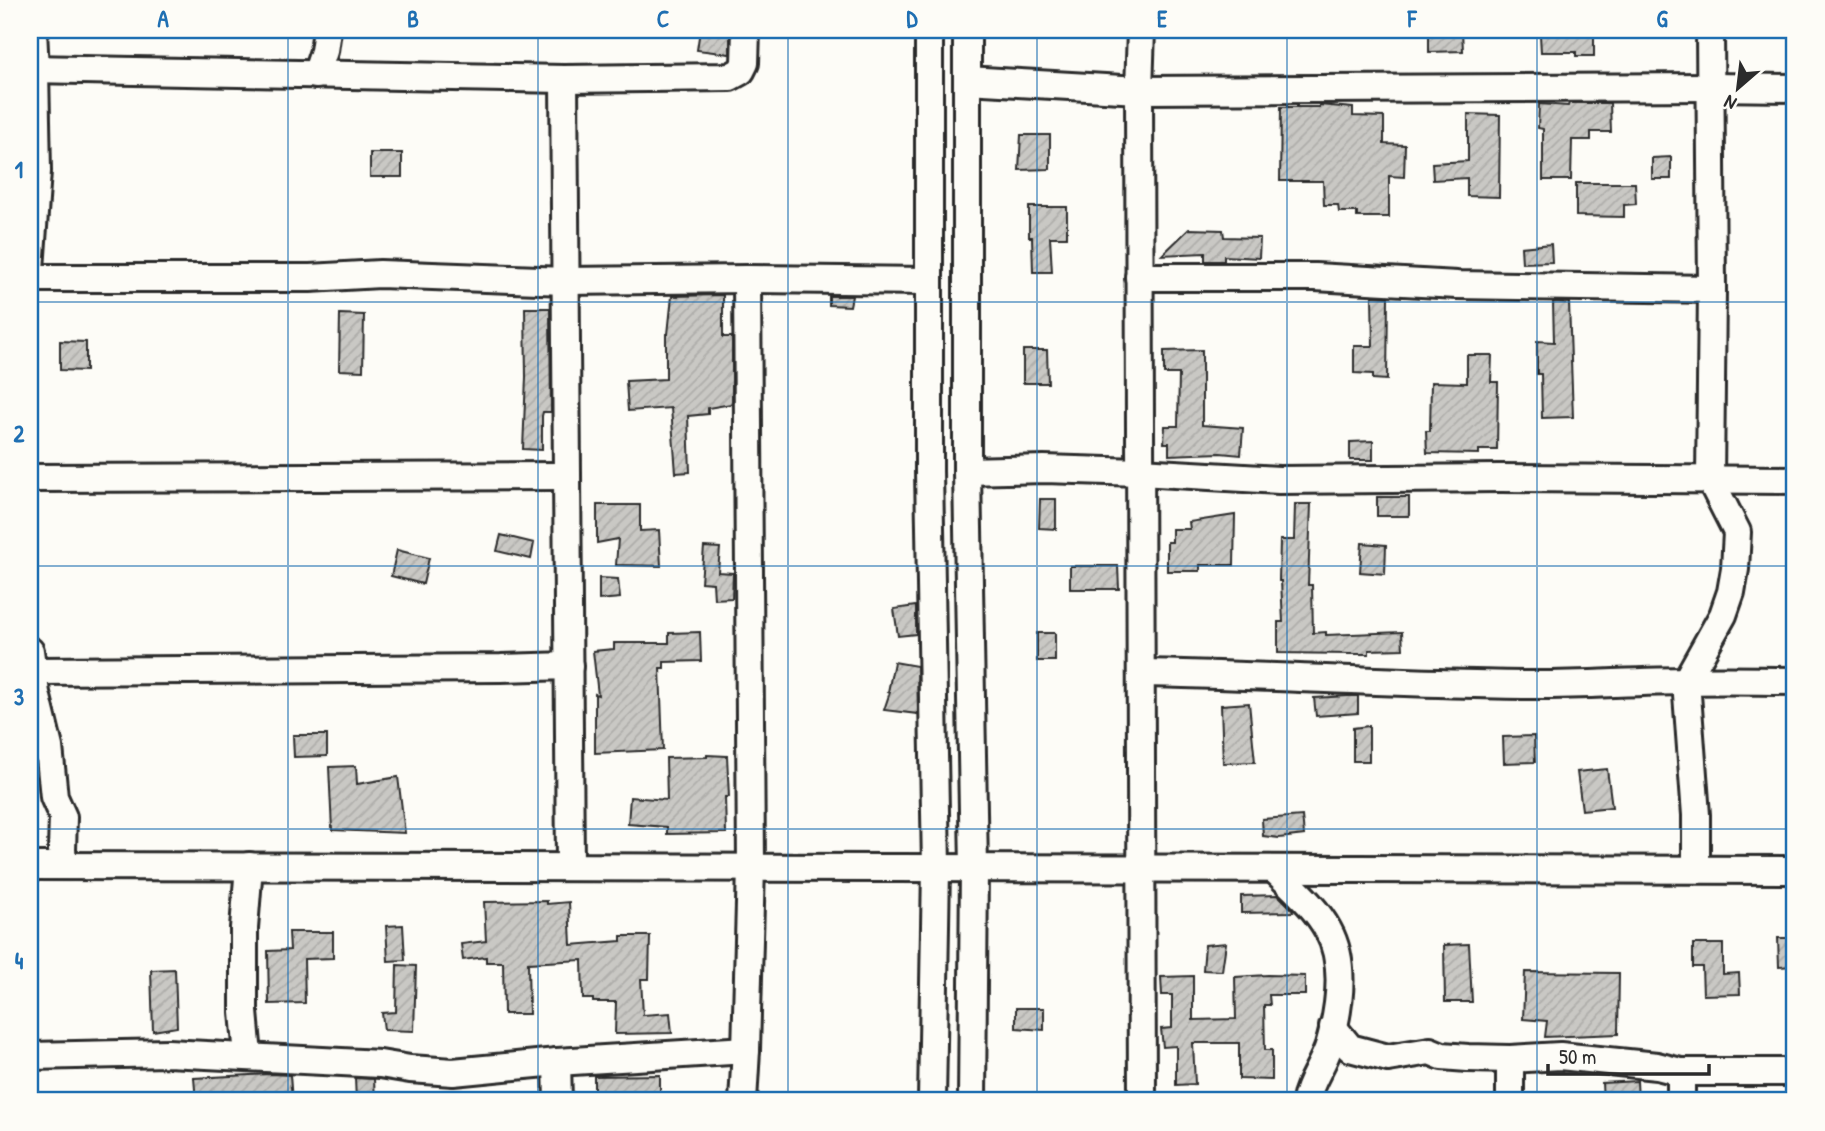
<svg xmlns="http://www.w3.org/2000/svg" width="1825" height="1131" viewBox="0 0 1825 1131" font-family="'Patrick Hand',sans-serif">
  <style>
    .building { fill: url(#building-hatch); stroke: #2b2b2b; stroke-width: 2 }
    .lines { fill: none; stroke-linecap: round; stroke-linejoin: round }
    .minor-casing { stroke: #2b2b2b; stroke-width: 32 }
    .minor { stroke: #fdfcf7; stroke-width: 26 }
    .grid { fill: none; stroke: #1f6fb2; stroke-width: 2; stroke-opacity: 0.55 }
    .neatline { fill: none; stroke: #1f6fb2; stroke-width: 2.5 }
    .grid-label { font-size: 23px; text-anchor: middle; font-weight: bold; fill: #1f6fb2 }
  </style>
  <defs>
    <pattern id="building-hatch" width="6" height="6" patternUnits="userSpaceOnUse" patternTransform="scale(1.75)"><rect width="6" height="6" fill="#c9c8c4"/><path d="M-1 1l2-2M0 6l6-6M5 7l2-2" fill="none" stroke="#adaca9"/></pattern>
  </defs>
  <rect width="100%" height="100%" fill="#fdfcf7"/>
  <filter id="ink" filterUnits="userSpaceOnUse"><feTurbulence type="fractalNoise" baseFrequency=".0143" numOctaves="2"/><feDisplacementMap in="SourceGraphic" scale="14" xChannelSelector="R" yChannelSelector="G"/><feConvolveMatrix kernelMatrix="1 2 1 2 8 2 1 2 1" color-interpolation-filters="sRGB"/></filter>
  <g filter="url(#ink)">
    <g class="building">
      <polygon points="700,30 730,30 730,54 697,50"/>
      <polygon points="1429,30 1462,30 1463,51 1429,52"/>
      <polygon points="1576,30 1594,30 1594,56 1576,56 1576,52 1541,52 1540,35 1576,34"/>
      <polygon points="1569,103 1610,103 1611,132 1591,132 1591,140 1572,140 1571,180 1543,180 1543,129 1538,128 1539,104 1568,106"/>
      <polygon points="1319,105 1353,108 1353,116 1384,117 1384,144 1405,145 1404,177 1389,176 1389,217 1357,217 1357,212 1339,212 1338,205 1324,205 1323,181 1280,181 1281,107 1319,107"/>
      <polygon points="1468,114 1500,115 1499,197 1467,196 1467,178 1433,180 1432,163 1468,161"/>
      <polygon points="1021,135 1050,135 1050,169 1019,170"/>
      <rect x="370" y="153" width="32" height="24"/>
      <polygon points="1671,157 1671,179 1652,179 1652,158"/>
      <polygon points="1576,183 1635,183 1636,204 1624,205 1624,217 1576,216"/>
      <polygon points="1029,207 1067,207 1067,237 1050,237 1052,272 1033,272 1032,237 1029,237"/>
      <polygon points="1189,229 1223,230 1224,237 1260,238 1259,258 1224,256 1224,261 1205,261 1205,253 1162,255"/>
      <polygon points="1551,244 1552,262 1522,263 1521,247"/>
      <polygon points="723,295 723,337 732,337 732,401 731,404 708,408 708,414 688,416 690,472 676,473 671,408 628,411 626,381 666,379 666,334 668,334 672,296"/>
      <polygon points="829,296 852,296 850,306 829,305"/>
      <polygon points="1372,296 1388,297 1387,380 1373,379 1373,374 1354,373 1354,346 1373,346"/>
      <polygon points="1553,302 1569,303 1573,417 1542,418 1541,374 1537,374 1537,341 1554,342"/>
      <polygon points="525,308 550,308 551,412 543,412 542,416 542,450 523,449 526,377"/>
      <polygon points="340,314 364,315 363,371 339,370"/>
      <polygon points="60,341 86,342 86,371 60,370"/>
      <polygon points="1023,350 1047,350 1048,383 1023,383"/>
      <polygon points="1202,350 1202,425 1243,428 1241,455 1220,453 1169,455 1169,443 1164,443 1165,426 1178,426 1179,374 1164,374 1164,351"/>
      <polygon points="1467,355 1492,355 1491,382 1498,382 1497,450 1479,450 1479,454 1427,453 1426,431 1430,431 1431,382 1467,383"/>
      <polygon points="1373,441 1373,460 1350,460 1350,442"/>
      <rect x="1377" y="497" width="32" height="19"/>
      <polygon points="1040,499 1056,499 1056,529 1039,528"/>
      <polygon points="1295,504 1311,504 1308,585 1312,585 1313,633 1326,632 1326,635 1402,632 1403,649 1369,650 1369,654 1350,654 1278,653 1278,622 1283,622 1281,581 1279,581 1280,540 1294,540"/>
      <polygon points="597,505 640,505 640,531 659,530 661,566 616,565 618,539 597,543"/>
      <polygon points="1235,515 1234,565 1200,565 1200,571 1167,571 1167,542 1172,542 1172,529 1190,529 1189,522"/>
      <polygon points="501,535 534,543 531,559 497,551"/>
      <polygon points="1362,543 1386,545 1385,574 1360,572"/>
      <polygon points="704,547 720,548 718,572 733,573 732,598 714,599 713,583 701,582"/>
      <polygon points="397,550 429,558 423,584 391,576"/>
      <polygon points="1070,566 1118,566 1119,589 1070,589"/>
      <polygon points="599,578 618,579 620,598 599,600"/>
      <polygon points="916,606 916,634 898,636 894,609"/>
      <polygon points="700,632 701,661 664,662 664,668 660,668 663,750 595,753 595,694 598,695 593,651 614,649 614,643 669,643 669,633"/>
      <rect x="1037" y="633" width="18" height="28"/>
      <polygon points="894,662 917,666 918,714 884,710 890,692 888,692"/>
      <polygon points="1348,696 1358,696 1358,713 1316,716 1314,698"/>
      <polygon points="1249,703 1255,762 1223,763 1221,705"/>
      <polygon points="1369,726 1369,761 1353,761 1353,728"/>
      <polygon points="293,735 327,735 327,756 294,757"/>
      <polygon points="1534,736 1535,762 1504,763 1503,737"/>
      <polygon points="707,755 727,756 729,797 725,797 726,833 667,834 667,827 628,824 630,797 667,800 666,758 707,757"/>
      <polygon points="356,766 357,784 398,777 405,833 332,830 329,767"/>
      <polygon points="1607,769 1612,807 1582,810 1577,772"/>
      <polygon points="1302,816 1304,835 1279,838 1263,836 1262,819"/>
      <polygon points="1278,895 1292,909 1293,912 1241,913 1241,896"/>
      <polygon points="547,901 547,904 569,902 571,945 621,941 621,936 650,936 649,979 641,979 643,1015 670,1013 672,1033 615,1034 616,1002 593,1002 593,999 583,999 582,960 528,963 529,1014 504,1014 503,962 486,962 486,957 463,960 461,944 486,941 484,902"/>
      <polygon points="403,925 405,960 388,961 386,926"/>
      <polygon points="289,932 333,932 333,958 304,959 305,1003 269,1004 268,951 290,950"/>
      <polygon points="1778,938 1795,938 1795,966 1779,967"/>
      <polygon points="1226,943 1222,971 1203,970 1205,945"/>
      <polygon points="1469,944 1472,1002 1445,1002 1444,945"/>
      <polygon points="1693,944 1723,944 1723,974 1739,973 1740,994 1703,995 1702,967 1693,967"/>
      <polygon points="397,965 416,966 414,1031 384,1030 382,1013 396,1012"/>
      <polygon points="175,969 177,1027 153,1031 151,970"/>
      <polygon points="1525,972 1619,973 1618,1034 1545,1037 1547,1021 1523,1019"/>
      <polygon points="1268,975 1305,976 1305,995 1269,995 1270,1005 1264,1005 1265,1050 1272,1050 1272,1080 1239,1079 1239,1043 1193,1043 1195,1084 1176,1085 1176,1046 1163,1047 1161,1029 1172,1028 1172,995 1162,995 1161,977 1193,976 1193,1020 1236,1019 1235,977"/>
      <polygon points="1016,1008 1044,1008 1044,1030 1016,1028"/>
      <polygon points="270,1074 290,1075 292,1101 196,1101 194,1078"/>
      <polygon points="660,1075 660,1097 594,1098 594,1076"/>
      <polygon points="355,1078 374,1079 375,1101 356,1101"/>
      <polygon points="1637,1081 1638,1101 1603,1101 1602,1083"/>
    </g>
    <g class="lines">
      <g class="minor-casing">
        <g id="minor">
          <polyline points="929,30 929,471 936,868 932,1101"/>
          <polyline points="967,30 967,471 974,868 972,1101"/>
          <polyline points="1141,30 1139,90 1142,1101"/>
          <polyline points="30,69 564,79 730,77 741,71 745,63 746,30"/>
          <polyline points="316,75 324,51 327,30"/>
          <polyline points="564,79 570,867"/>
          <polyline points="967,80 1139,90 1712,87 1795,88"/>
          <polyline points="30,269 37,171 35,70 33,30"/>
          <polyline points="1139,277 1315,277 1457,285 1712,289"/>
          <polyline points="30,278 310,278 380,274 565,281 747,279 929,281"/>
          <polyline points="967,471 1044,469 1140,472 1279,480 1500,478 1795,480"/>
          <polyline points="30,478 567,476"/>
          <polyline points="30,651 36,693 49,747 54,797 63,817 62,850 64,866"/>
          <polyline points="33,671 501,668 569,666"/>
          <path d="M1141 673C1269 675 1396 684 1524 685 1579 686 1634 681 1689 681 1724 680 1760 681 1795 681"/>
          <polyline points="30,866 1795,870"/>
          <path d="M1274 869C1293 888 1315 906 1328 930 1347 964 1339 1011 1329 1046 1323 1065 1309 1082 1306 1101"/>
          <polyline points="1696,869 1696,815 1686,681 1723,615 1731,592 1735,569 1737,532 1710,479 1712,289 1710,30"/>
          <polyline points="1333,1027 1350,1048 1388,1058 1430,1051 1442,1056 1468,1058 1510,1059 1560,1056 1657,1066 1681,1072 1795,1072"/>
          <polyline points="30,1056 168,1053 380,1064 410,1069 453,1072 557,1062 746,1050"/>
          <polyline points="248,1056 244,1012 244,928 249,866"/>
          <polyline points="557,1062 558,1101"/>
          <polyline points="1681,1072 1681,1101"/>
          <polyline points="743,1101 746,1050 751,867 747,279"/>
          <polyline points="1510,1101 1510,1059"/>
        </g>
      </g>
      <use href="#minor" class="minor"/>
    </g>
  </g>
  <path class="grid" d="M288 30V1101M538 30V1101M788 30V1101M1037 30V1101M1287 30V1101M1537 30V1101M30 302H1795M30 566H1795M30 829H1795"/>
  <rect width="1825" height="1131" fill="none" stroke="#fdfcf7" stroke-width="77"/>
  <g transform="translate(1738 88) rotate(208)" stroke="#fdfcf7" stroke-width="5" paint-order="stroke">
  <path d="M0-5L12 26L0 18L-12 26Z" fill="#2b2b2b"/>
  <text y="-10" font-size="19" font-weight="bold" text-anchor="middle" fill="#2b2b2b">N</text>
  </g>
  <path d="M1548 1064v10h161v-10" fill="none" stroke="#2b2b2b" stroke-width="3.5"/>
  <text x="1559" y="1064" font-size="21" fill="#2b2b2b" stroke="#fdfcf7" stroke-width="5" paint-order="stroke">50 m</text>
  <rect x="38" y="38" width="1748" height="1054" class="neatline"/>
  <g class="grid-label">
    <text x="163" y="27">A</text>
    <text x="413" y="27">B</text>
    <text x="663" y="27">C</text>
    <text x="912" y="27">D</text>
    <text x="1162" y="27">E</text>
    <text x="1412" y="27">F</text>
    <text x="1662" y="27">G</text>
    <text x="19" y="178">1</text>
    <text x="19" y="442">2</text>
    <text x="19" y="705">3</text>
    <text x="19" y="969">4</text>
  </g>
</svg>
